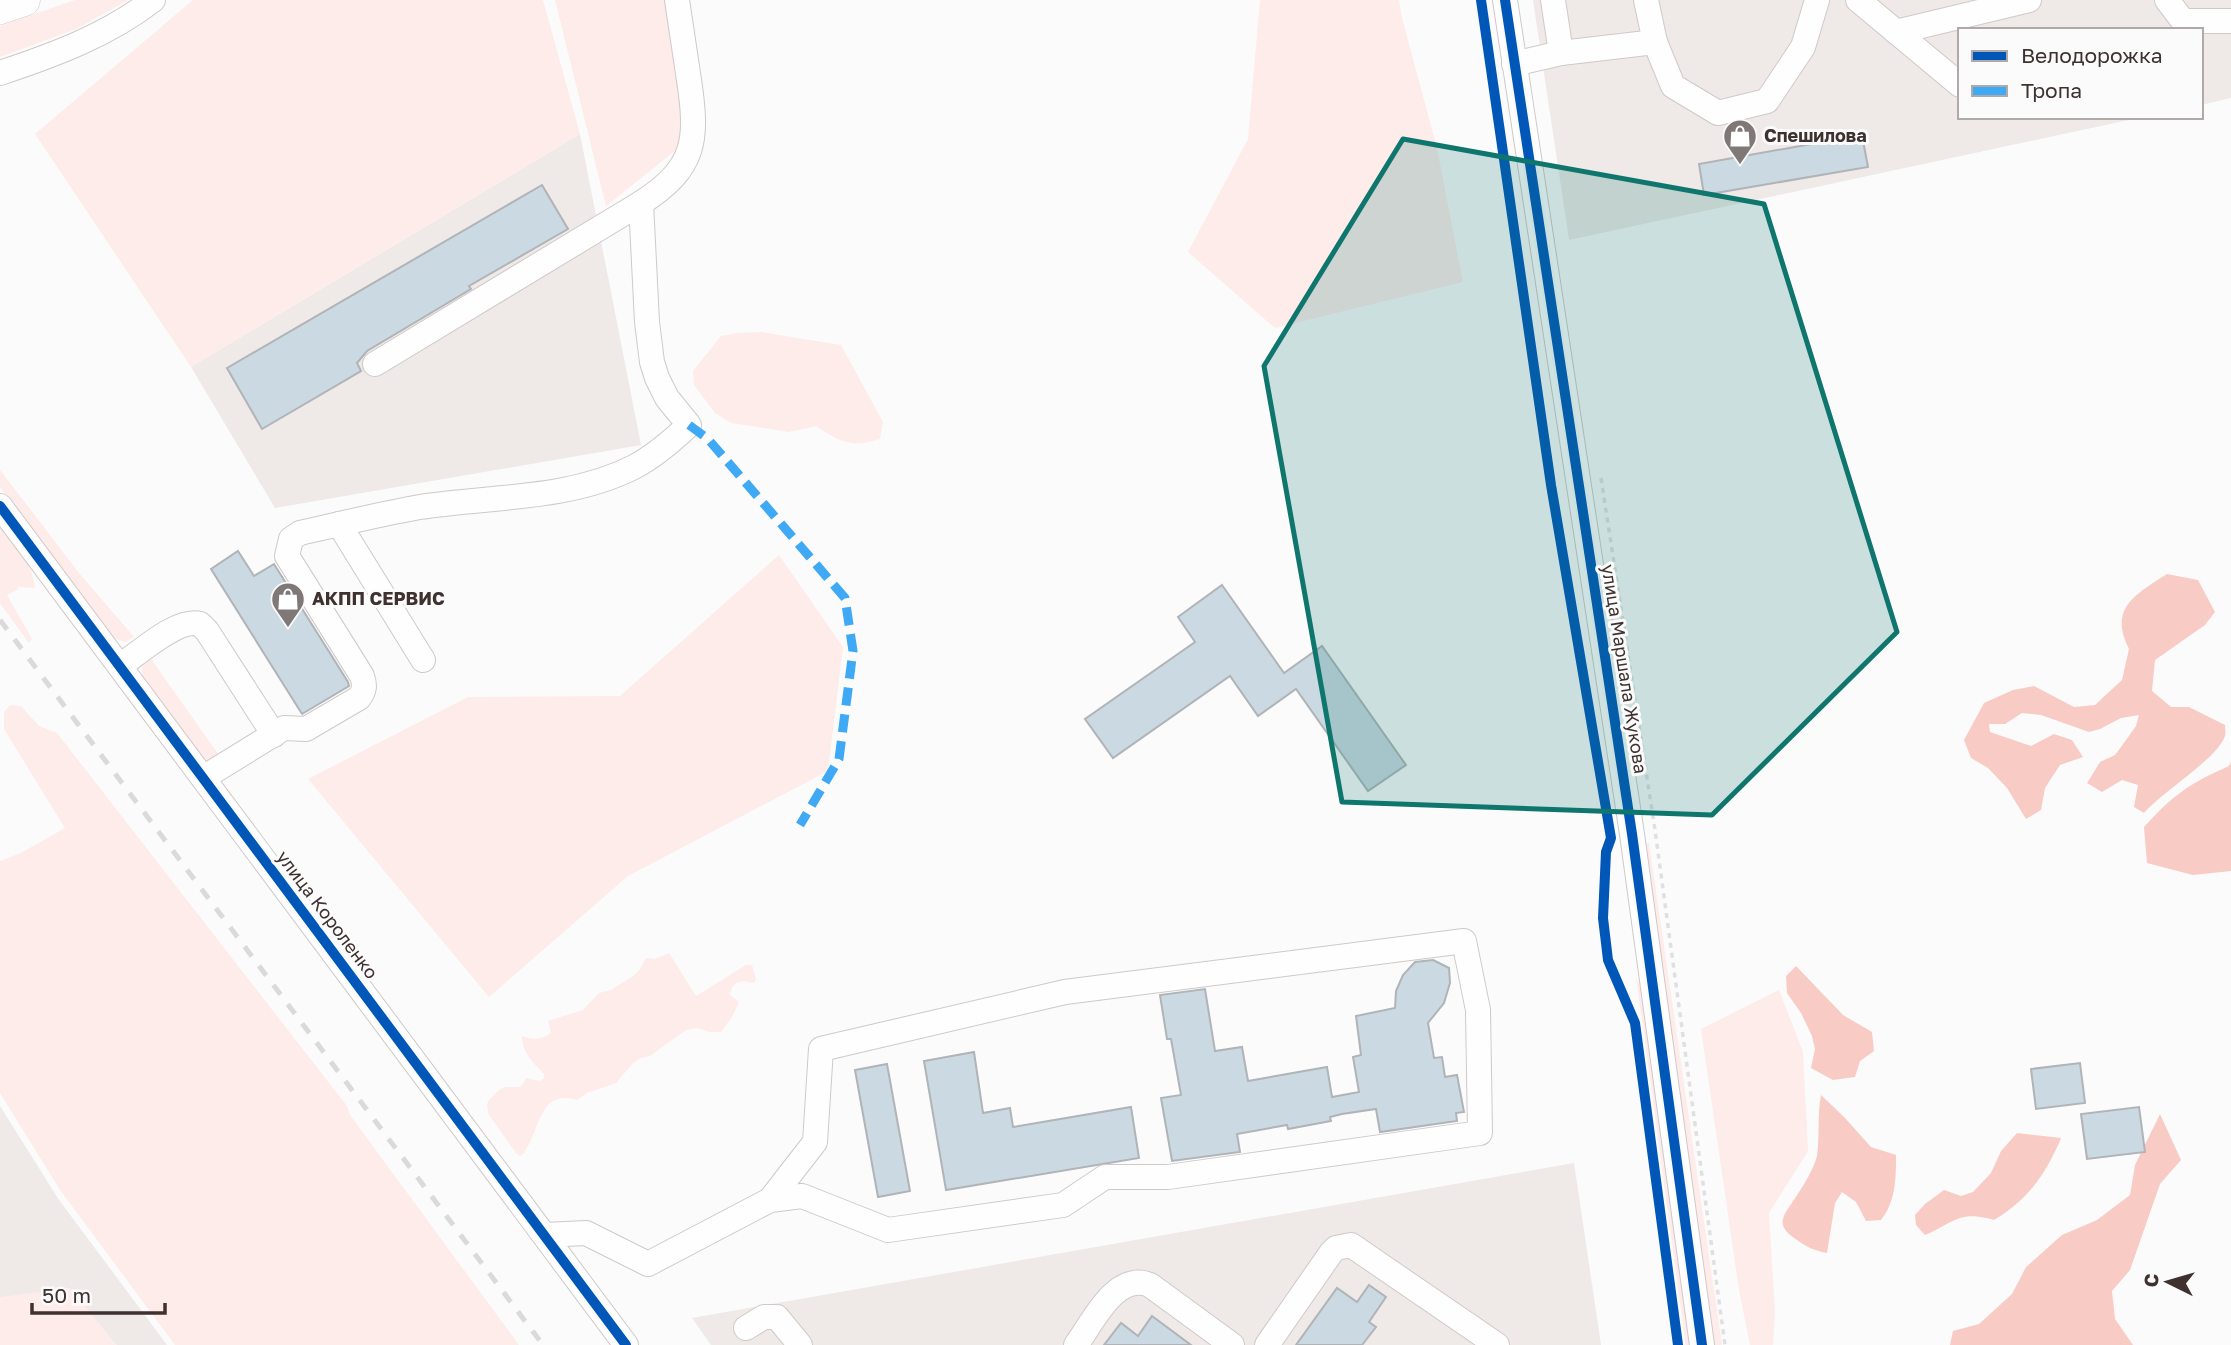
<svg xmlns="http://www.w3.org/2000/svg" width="2231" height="1345" viewBox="0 0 2231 1345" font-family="'Golos Text',sans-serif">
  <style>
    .built { fill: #efe9e8 }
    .green { fill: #fdecea }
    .water { fill: #f8cbc5 }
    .building { fill: #cbd9e3; stroke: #b0b4b7; stroke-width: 2 }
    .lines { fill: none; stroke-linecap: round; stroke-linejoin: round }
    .minor-casing { stroke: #cfc9c8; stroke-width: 26 }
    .major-casing { stroke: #cfc9c8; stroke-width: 33 }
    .path { stroke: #e1e0e0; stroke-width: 3.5; stroke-dasharray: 5 5; stroke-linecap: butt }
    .minor { stroke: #fefefe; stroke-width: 24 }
    .major { stroke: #fefefe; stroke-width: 32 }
    .rail { stroke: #dbdada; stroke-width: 5; stroke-dasharray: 12 12; stroke-linecap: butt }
    .quiet { stroke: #3fa9f5; stroke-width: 9; stroke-dasharray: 18 9; stroke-linecap: butt }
    .cycleway-casing { stroke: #fbfbfb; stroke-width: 15 }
    .cycleway { stroke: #0057b8; stroke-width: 10 }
    .marked { fill: #0f766e; fill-opacity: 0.2; stroke: #0f766e; stroke-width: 5; stroke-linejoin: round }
    .labels { text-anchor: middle; stroke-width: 6; stroke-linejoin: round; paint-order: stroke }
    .poi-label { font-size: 18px; font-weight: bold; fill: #3e312f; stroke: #fbfbfb; text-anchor: start }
    .street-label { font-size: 18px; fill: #3e312f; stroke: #fbfbfb }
  </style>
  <rect width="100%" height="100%" fill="#fbfbfb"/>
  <g class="built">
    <polygon points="1533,0 2231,0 2231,98 2201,105 2201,30 1960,30 1960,117 2143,117 1569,240"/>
    <polygon points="580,134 641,445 275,508 191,367"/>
    <polygon points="0,1106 59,1200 167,1345 0,1345"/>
    <polygon points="1574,1163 1601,1345 711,1345 692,1318"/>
  </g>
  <g class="green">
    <polygon points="75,0 128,0 76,29 0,57 0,26"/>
    <polygon points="193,0 543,0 580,134 191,367 35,134"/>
    <polygon points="555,0 669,0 686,131 676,150 606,206"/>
    <polygon points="1260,0 1399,0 1402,18 1437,148 1463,282 1275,328 1188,252 1248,139"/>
    <path d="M761 332 841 345 883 422 880 439C852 448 840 442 816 426L789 432 731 423 715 413 694 385 693 371 721 336 737 333Z"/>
    <polygon points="0,470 79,573 134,637 125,642 113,638 0,487"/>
    <path d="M0 528C15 547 33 563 35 588L17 587 19 589 7 595 32 639 29 643 0 603Z"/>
    <polygon points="779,555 843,647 828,771 628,876 489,997 308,779 468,697 620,696"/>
    <polygon points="151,659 223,761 208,762 203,758 142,676 142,667"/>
    <polygon points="10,705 21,706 39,726 57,733 347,1106 350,1115 519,1345 175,1345 60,1190 0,1093 0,861 21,853 65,828 4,729 4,712"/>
    <polygon points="1649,843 1722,1345 1713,1345 1642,844"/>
    <path d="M669 953 696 996 746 965H752L756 980 754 983C741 980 732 980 730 995L739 1002 732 1017 721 1032H709L698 1028 686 1030 650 1056 641 1058 633 1063 616 1083 587 1093 577 1100C539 1089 541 1128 524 1153L520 1156 516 1153 489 1115 487 1106 488 1101 499 1090 505 1087H521L526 1078 540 1081 544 1078V1074C533 1062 522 1053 522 1036 533 1040 542 1040 551 1033L548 1021 583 1010 599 993 611 990 633 976 640 969 646 958 655 959Z"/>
    <polygon points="1636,977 1645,998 1692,1345 1685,1345"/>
    <polygon points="1779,990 1803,1052 1808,1151 1769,1213 1775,1312 1773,1345 1750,1345 1739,1290 1701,1029"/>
    <polygon points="70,1288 117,1345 0,1345 0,1297"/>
  </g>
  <g class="water">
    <path d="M2167 574 2198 580 2215 612 2205 625 2155 660 2152 691 2171 707H2189L2225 725C2225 729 2226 733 2225 736 2217 759 2163 791 2144 813L2134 807 2138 785 2122 780 2102 792 2087 783 2100 762 2115 755 2126 740 2136 726 2139 715 2121 718 2100 729 2089 732 2041 715 2022 713 2005 724H1989L1990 732 2031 746 2054 734 2072 740 2083 757 2060 765 2045 788 2041 810 2026 819 2007 788 1988 768 1971 758 1964 740 1984 703 2013 690 2034 686 2074 707 2095 705 2122 680 2129 649C2108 608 2136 594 2167 574Z"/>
    <path d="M2231 762V871L2193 875 2147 863 2144 827C2172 796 2190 783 2229 766Z"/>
    <polygon points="1796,966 1843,1015 1872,1032 1874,1051 1860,1061 1855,1077 1833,1080 1811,1068 1815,1049 1812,1036 1801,1013 1787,993 1786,976"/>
    <path d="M1821 1095 1845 1118 1871 1147 1896 1155C1896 1178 1896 1201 1881 1220L1866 1221 1856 1202 1842 1192 1835 1203 1827 1253C1815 1251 1807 1247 1797 1240 1771 1223 1786 1214 1797 1195 1804 1185 1814 1168 1817 1156 1820 1136 1817 1115 1821 1095Z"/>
    <polygon points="2160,1114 2181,1160 2160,1184 2130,1270 2112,1291 2115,1319 2133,1345 1950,1345 1953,1331 1979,1324 2012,1294 2026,1267 2062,1235 2097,1220 2130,1195 2135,1165"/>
    <path d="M2017 1133 2061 1138C2046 1174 2028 1200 1994 1220 1958 1210 1956 1222 1925 1235L1916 1225 1915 1215 1925 1204 1944 1190 1961 1196 1973 1192 1991 1173 2001 1151Z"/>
  </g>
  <g class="building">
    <polygon points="1862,135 1868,167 1704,195 1699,164"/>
    <polygon points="542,185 568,229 469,286 471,289 367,351 357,363 361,371 262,429 227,368"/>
    <polygon points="238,551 254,576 274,564 348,682 349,686 302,714 211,569"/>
    <polygon points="1222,585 1284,673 1322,646 1406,765 1368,791 1296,689 1258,716 1230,676 1113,758 1085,719 1195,642 1178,617"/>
    <polygon points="1433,960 1449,968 1450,983 1444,1003 1428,1023 1434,1058 1442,1057 1445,1077 1457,1075 1464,1112 1456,1113 1457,1121 1380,1132 1376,1109 1342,1114 1330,1117 1331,1121 1288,1129 1287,1125 1237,1134 1240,1152 1172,1161 1161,1098 1181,1095 1171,1039 1167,1039 1160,995 1205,989 1215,1051 1242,1047 1248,1081 1327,1067 1332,1097 1359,1092 1353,1057 1361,1055 1356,1016 1395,1008 1396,991 1403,975 1415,962"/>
    <polygon points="974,1052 983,1113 1010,1108 1013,1127 1131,1107 1139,1158 946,1190 924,1061"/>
    <polygon points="2080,1063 2085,1103 2036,1109 2031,1069"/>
    <polygon points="887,1064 910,1191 878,1197 855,1070"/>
    <polygon points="2139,1107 2145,1152 2087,1159 2081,1114"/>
    <polygon points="1369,1285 1386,1297 1369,1322 1376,1327 1362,1345 1296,1345 1337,1288 1357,1302"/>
    <polygon points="1152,1316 1191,1345 1104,1345 1121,1323 1138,1336"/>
  </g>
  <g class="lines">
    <g class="minor-casing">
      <g id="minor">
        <polyline points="1505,0 1632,834 1702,1345"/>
        <polyline points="1553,0 1561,53"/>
        <polyline points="1646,0 1655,42 1673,86 1718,113 1767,101 1803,47 1817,0"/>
        <polyline points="1858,0 1960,85"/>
        <polyline points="2167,0 2183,21 2231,21"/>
        <polyline points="1896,32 2029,0"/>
        <polyline points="1514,64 1561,53 1655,42"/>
        <path d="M0 73C54 55 108 35 153 0"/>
        <path d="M375 364 641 203C696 168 698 140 689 80 685 53 681 27 677 0"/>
        <polyline points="0,506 626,1345"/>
        <polyline points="339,524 423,660"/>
        <path d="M120 666C138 654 178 617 200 624L207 631 274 735"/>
        <path d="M203 778 284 728 306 729 359 698C365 690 365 685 362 676L287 556 291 539 300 533C340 524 380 514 420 507 491 496 569 500 634 467 655 456 672 441 689 425L667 398 657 378 652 362 647 322 641 203"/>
        <polyline points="545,1235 586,1233 648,1264 770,1200 802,1196 888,1230 1063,1205 1105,1177 1168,1177 1480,1133 1478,1010 1464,941 1065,992 821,1049 815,1142 770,1200"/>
        <polyline points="746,1328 764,1317 777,1317 800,1345"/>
        <path d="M1076 1345C1093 1322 1116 1271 1150 1285L1232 1345"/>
        <polyline points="1267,1345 1331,1253 1336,1248 1351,1245 1497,1345"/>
      </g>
    </g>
    <g class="major-casing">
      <polyline id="major" points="0,8 24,0"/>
    </g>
    <g class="path">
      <polyline points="1481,0 1551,485 1601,781"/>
      <polyline points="1601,478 1655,830 1725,1345"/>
      <polyline points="1645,1097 1678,1345"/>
    </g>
    <use href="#minor" class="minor"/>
    <use href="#major" class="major"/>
    <polyline class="rail" points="0,620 543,1345"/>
    <polyline class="quiet" points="689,425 708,439 845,598 853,651 839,759 800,825"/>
    <g class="cycleway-casing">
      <g id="cycleway">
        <polyline points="1481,0 1551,485 1611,838 1606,852 1603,918 1608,960 1635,1023 1678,1345"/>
        <polyline points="1505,0 1632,834 1702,1345"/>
        <polyline points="0,506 626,1345"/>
      </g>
    </g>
    <use href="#cycleway" class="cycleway"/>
  </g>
  <path class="marked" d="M1403 139 1764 204 1897 632 1712 815 1342 802 1264 366Z"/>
  <defs>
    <g id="shop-pin" transform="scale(1.75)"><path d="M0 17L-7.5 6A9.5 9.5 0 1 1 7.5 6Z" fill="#807876" stroke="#fbfbfb"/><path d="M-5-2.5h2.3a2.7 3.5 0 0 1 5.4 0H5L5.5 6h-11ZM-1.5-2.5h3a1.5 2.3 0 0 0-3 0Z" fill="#fff"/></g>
  </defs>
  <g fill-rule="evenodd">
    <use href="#shop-pin" x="1740" y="136"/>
    <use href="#shop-pin" x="288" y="599"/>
  </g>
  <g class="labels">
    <g class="poi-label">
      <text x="1764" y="142">Спешилова</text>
      <text x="312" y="605">АКПП СЕРВИС</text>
    </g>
    <g class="street-label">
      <text transform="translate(1624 669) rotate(81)" y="6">улица Маршала Жукова</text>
      <text transform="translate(327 915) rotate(53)" y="6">улица Короленко</text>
    </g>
  </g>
  <rect x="1958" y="28" width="245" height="91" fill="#fbfbfb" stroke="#afaaa9" stroke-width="2"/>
  <rect x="1972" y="51" width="35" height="10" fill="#0057b8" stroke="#afaaa9" stroke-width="2"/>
  <text x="2021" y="63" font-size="21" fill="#3e312f">Велодорожка</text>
  <rect x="1972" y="86" width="35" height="10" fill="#3fa9f5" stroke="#afaaa9" stroke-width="2"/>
  <text x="2021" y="98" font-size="21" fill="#3e312f">Тропа</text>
  <g transform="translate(2168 1282) rotate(275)" stroke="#fbfbfb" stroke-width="5" paint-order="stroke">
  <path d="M0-5L12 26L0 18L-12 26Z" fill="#3e312f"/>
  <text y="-10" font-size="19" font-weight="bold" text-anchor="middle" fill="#3e312f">С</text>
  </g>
  <path d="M32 1303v10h133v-10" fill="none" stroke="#3e312f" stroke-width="3.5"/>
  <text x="42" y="1303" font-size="21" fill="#3e312f" stroke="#fbfbfb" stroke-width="5" paint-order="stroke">50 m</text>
</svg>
